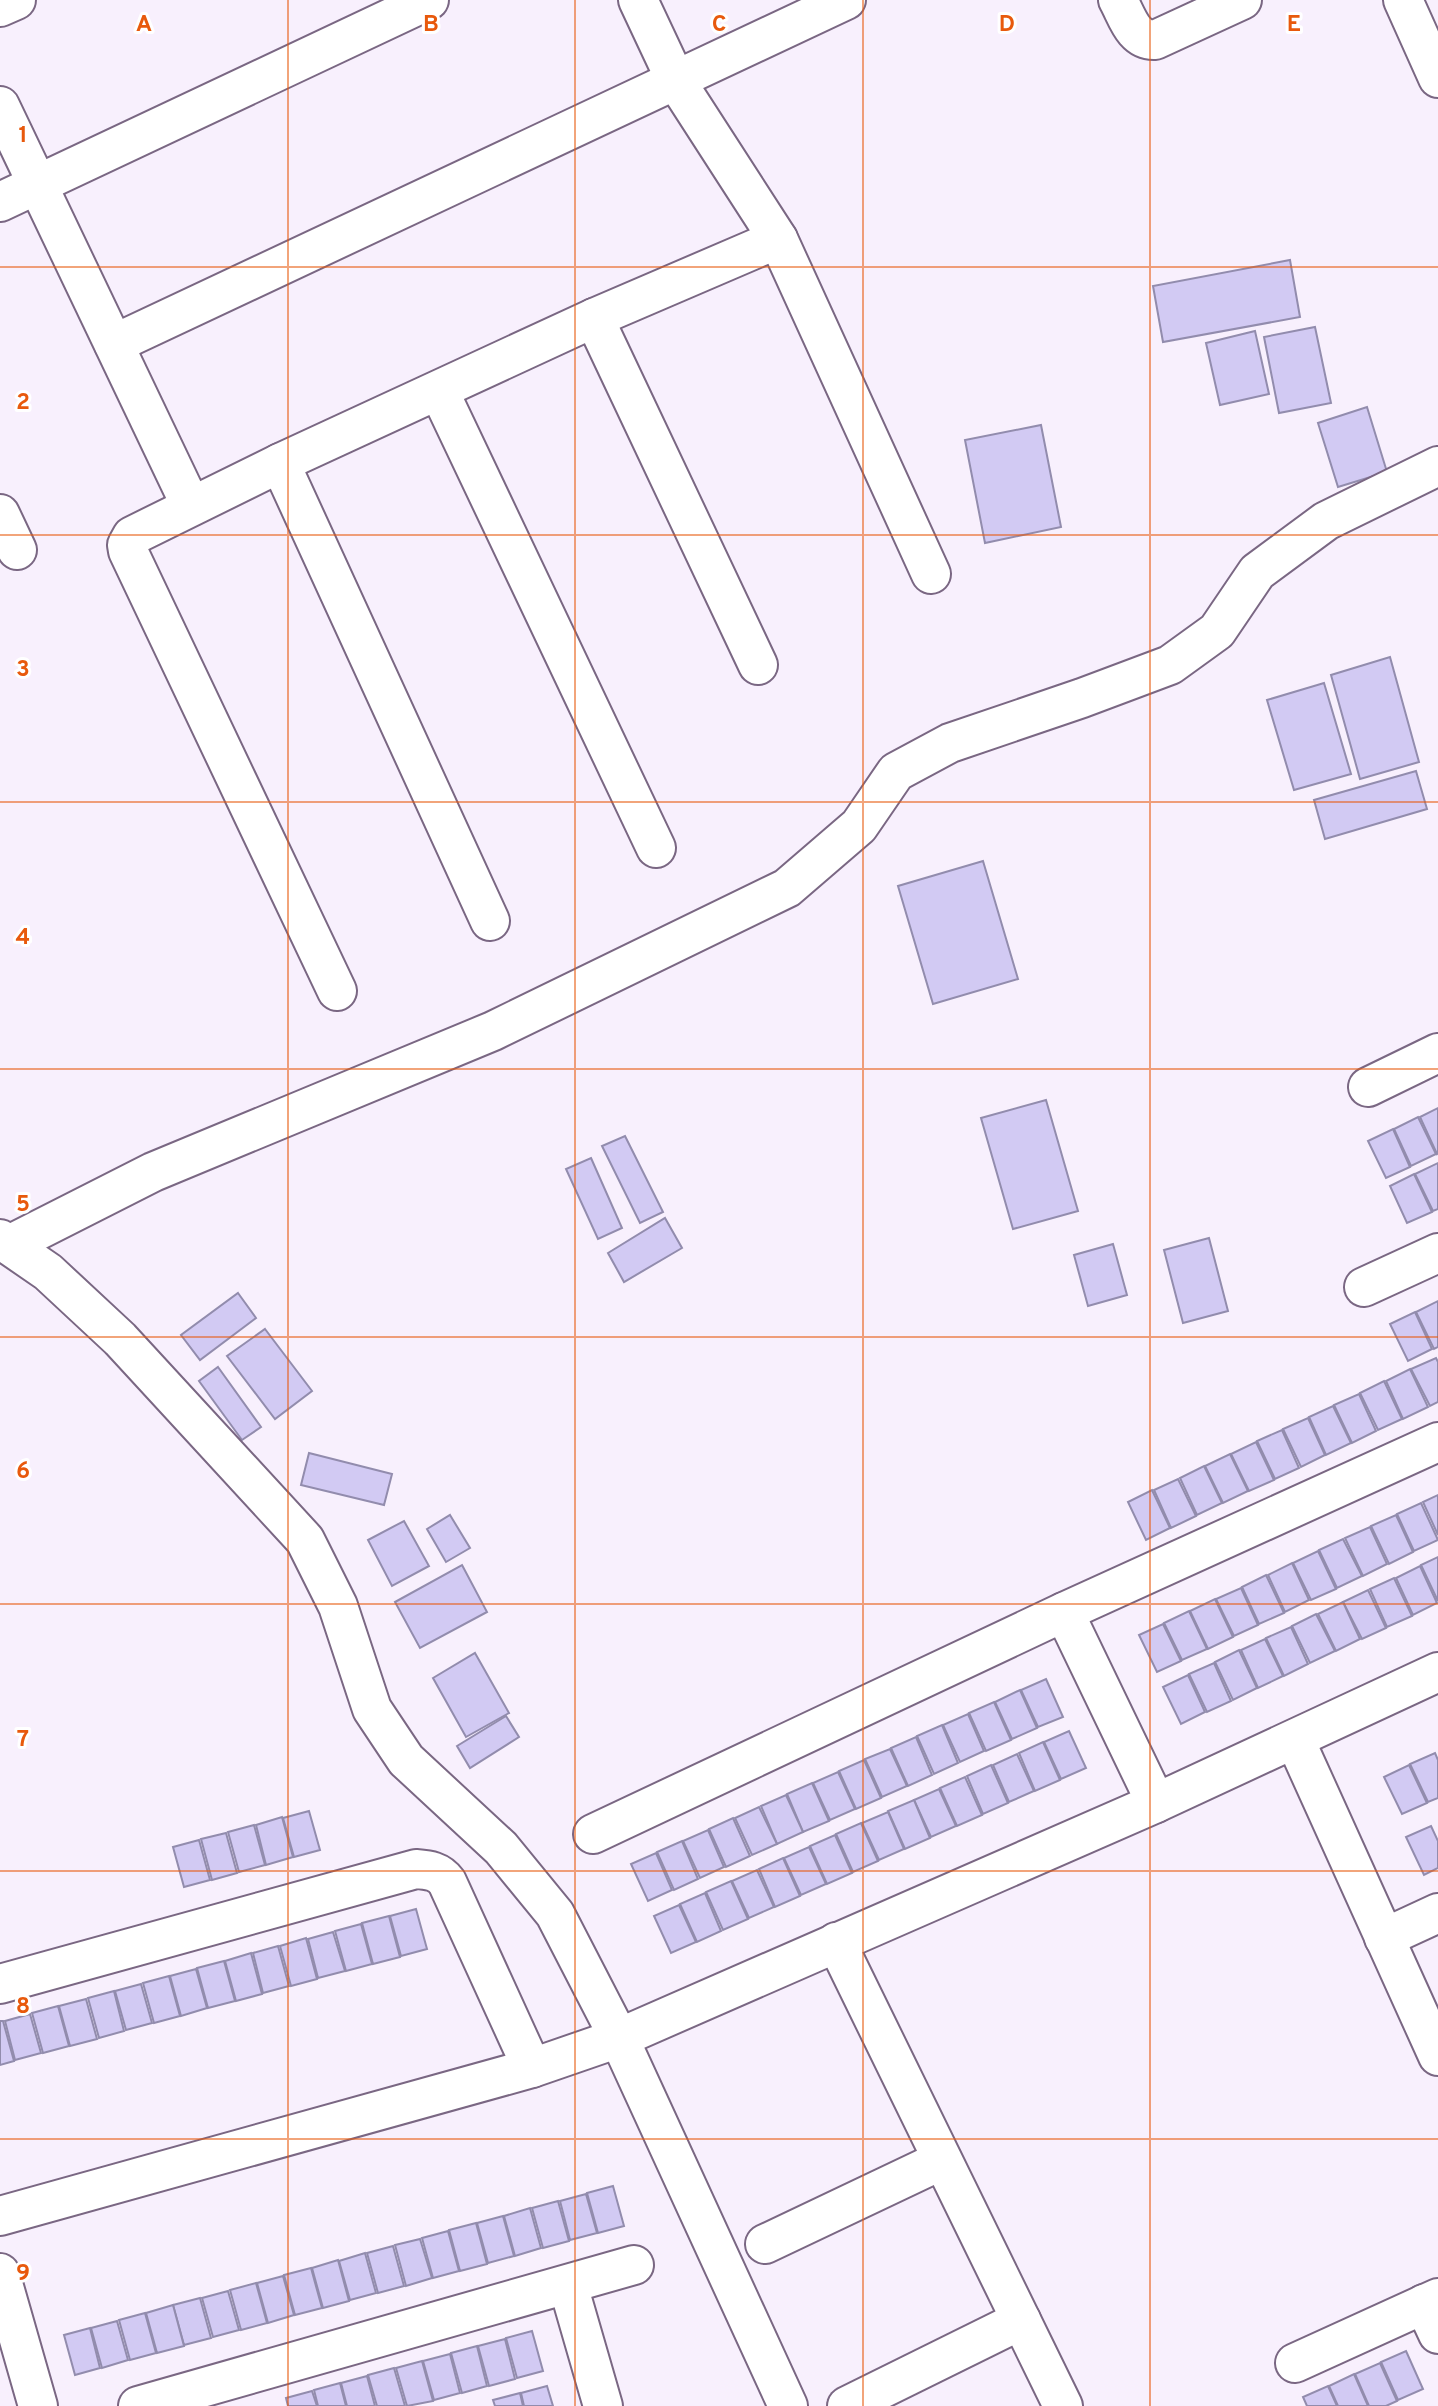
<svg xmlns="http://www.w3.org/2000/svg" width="1438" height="2406" viewBox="0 0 1438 2406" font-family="Overpass,sans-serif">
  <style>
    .building { fill: #d2caf3; stroke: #928cad; stroke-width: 2 }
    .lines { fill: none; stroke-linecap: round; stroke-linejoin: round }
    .minor-casing { stroke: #7a6783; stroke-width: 42 }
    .minor { stroke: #fff; stroke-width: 38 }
    .grid { fill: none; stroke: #e8590c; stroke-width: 2; stroke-opacity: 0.55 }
    .grid-label { font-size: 23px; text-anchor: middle; font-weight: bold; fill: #e8590c; stroke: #fff; stroke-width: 6; stroke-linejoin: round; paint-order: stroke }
  </style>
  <rect width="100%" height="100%" fill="#f8f0fd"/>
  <g class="building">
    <polygon points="1290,260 1300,317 1163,342 1153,286"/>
    <polygon points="1315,327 1331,403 1279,413 1264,337"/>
    <polygon points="1255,331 1269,394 1220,405 1206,343"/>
    <polygon points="1367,407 1387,472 1338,487 1318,423"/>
    <polygon points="1041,425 1061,527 985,543 965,440"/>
    <polygon points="1390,657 1419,762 1360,779 1331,675"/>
    <polygon points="1324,683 1351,774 1294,790 1267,700"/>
    <polygon points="1416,771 1427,809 1325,839 1314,800"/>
    <polygon points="983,861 1018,979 933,1004 898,886"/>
    <polygon points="1046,1100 1078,1211 1013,1229 981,1118"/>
    <polygon points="1438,1108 1438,1153 1437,1154 1420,1117"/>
    <polygon points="1418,1117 1436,1154 1411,1166 1394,1129"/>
    <polygon points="1393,1129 1410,1167 1386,1178 1368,1141"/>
    <polygon points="625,1136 663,1212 640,1223 602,1146"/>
    <polygon points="591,1158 622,1228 598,1239 566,1169"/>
    <polygon points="1438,1163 1438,1209 1433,1211 1415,1174"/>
    <polygon points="1414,1174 1432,1212 1407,1223 1390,1186"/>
    <polygon points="665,1218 682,1248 624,1282 608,1253"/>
    <polygon points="1209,1238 1228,1311 1183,1323 1164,1250"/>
    <polygon points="1113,1244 1127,1295 1088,1306 1074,1255"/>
    <polygon points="238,1293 256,1318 200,1360 181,1335"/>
    <polygon points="1438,1301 1438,1347 1434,1349 1416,1312"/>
    <polygon points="1415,1312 1432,1349 1408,1361 1390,1324"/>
    <polygon points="265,1329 312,1391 275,1419 227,1356"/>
    <polygon points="1436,1358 1438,1362 1438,1402 1430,1406 1411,1369"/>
    <polygon points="218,1367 261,1427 242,1440 199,1381"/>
    <polygon points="1410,1369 1428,1407 1403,1419 1386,1381"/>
    <polygon points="1384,1381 1402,1419 1378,1430 1360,1393"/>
    <polygon points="1359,1394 1376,1431 1352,1443 1334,1405"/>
    <polygon points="1333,1406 1351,1443 1326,1455 1309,1417"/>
    <polygon points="1308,1418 1325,1455 1301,1467 1283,1429"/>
    <polygon points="1282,1430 1299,1468 1275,1479 1257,1441"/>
    <polygon points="1256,1442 1274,1480 1249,1491 1231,1454"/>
    <polygon points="309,1453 392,1474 384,1505 301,1485"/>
    <polygon points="1230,1454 1248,1491 1223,1503 1205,1466"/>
    <polygon points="1204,1466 1222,1503 1197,1515 1180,1478"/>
    <polygon points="1178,1479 1196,1516 1171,1528 1154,1490"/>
    <polygon points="1152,1490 1170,1528 1146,1540 1128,1502"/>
    <polygon points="1438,1495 1438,1535 1423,1502"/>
    <polygon points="1421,1503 1438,1540 1414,1551 1397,1514"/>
    <polygon points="450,1515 470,1548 446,1562 427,1529"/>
    <polygon points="1396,1515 1413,1552 1389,1564 1371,1526"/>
    <polygon points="404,1521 429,1566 392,1586 368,1540"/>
    <polygon points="1370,1527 1387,1564 1363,1576 1345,1538"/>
    <polygon points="1343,1539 1362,1576 1337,1588 1319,1550"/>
    <polygon points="1318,1551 1336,1589 1311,1600 1293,1563"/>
    <polygon points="1438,1557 1438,1601 1421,1565"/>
    <polygon points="1292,1563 1309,1600 1285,1612 1268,1575"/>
    <polygon points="462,1565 487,1612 420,1648 395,1602"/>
    <polygon points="1420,1566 1437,1603 1413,1615 1396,1578"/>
    <polygon points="1266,1575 1284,1613 1259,1624 1242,1587"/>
    <polygon points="1394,1578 1412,1616 1387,1627 1370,1589"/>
    <polygon points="1241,1588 1258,1625 1234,1636 1216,1599"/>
    <polygon points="1368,1590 1386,1628 1362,1639 1343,1602"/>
    <polygon points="1215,1599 1233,1637 1208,1649 1190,1611"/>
    <polygon points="1343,1602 1360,1639 1336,1651 1318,1614"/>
    <polygon points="1189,1611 1207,1649 1182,1660 1164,1623"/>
    <polygon points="1316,1614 1335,1651 1310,1663 1292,1626"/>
    <polygon points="1163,1624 1181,1661 1157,1672 1139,1635"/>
    <polygon points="1291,1627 1308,1664 1284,1676 1266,1638"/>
    <polygon points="1265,1639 1283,1676 1258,1688 1241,1650"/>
    <polygon points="1239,1650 1257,1688 1233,1700 1215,1662"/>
    <polygon points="475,1653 509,1713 466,1737 433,1678"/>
    <polygon points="1214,1663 1231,1701 1207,1712 1189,1674"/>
    <polygon points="1188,1675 1205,1712 1181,1724 1163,1687"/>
    <polygon points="1046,1679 1063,1717 1038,1727 1021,1690"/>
    <polygon points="1020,1690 1037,1728 1012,1739 995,1702"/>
    <polygon points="994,1702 1011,1740 986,1751 969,1713"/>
    <polygon points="968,1714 984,1751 960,1762 943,1725"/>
    <polygon points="506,1716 519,1737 470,1768 457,1746"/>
    <polygon points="942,1725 958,1763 934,1774 917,1736"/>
    <polygon points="1069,1731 1086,1768 1061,1779 1044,1742"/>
    <polygon points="916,1737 932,1775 908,1786 891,1748"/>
    <polygon points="1043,1742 1060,1780 1035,1791 1019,1753"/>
    <polygon points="890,1749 907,1786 882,1797 865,1759"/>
    <polygon points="1435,1753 1438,1760 1438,1798 1428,1802 1410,1764"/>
    <polygon points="1017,1754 1034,1791 1009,1802 993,1765"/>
    <polygon points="864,1760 881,1798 856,1809 839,1771"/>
    <polygon points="991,1765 1008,1803 983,1814 967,1776"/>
    <polygon points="1409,1765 1427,1803 1402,1814 1384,1777"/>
    <polygon points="838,1772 855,1809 830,1820 813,1783"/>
    <polygon points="965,1777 982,1815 957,1826 940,1788"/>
    <polygon points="812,1783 829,1821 803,1832 787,1794"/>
    <polygon points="939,1789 956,1826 931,1837 914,1800"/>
    <polygon points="786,1795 803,1832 777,1844 761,1806"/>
    <polygon points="914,1800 930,1838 905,1849 888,1811"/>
    <polygon points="759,1807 777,1844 752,1855 735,1818"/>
    <polygon points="309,1811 320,1850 294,1857 283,1818"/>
    <polygon points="888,1812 904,1849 879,1860 862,1823"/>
    <polygon points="282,1817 293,1857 266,1865 256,1825"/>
    <polygon points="733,1818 750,1856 726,1867 709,1829"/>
    <polygon points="861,1823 878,1861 853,1872 836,1834"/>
    <polygon points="254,1825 265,1865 239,1872 228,1832"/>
    <polygon points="1431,1826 1438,1841 1438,1868 1424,1875 1406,1837"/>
    <polygon points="708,1830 724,1867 700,1878 683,1841"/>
    <polygon points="226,1833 237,1873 212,1880 201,1839"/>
    <polygon points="835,1835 852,1873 827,1884 810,1846"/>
    <polygon points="199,1840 210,1880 184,1887 173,1847"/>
    <polygon points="682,1841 698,1879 674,1890 657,1852"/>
    <polygon points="809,1847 826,1884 801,1895 784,1858"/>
    <polygon points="656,1853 672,1890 648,1901 631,1864"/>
    <polygon points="783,1858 800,1896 775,1907 759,1869"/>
    <polygon points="757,1870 774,1907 749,1918 732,1881"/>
    <polygon points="731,1881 748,1919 723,1930 706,1892"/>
    <polygon points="705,1893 721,1931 697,1942 680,1904"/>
    <polygon points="679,1905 696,1942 671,1953 654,1916"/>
    <polygon points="416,1909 427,1949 401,1956 390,1916"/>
    <polygon points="389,1916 400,1957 373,1964 362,1923"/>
    <polygon points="361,1924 372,1964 346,1971 335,1931"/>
    <polygon points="333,1932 345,1971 318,1978 308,1939"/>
    <polygon points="306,1938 317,1979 291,1986 280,1946"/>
    <polygon points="278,1946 289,1986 263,1993 253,1953"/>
    <polygon points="251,1953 262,1994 236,2001 225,1961"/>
    <polygon points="224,1961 235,2001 208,2008 197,1968"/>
    <polygon points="196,1969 207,2008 181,2016 170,1976"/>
    <polygon points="169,1976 180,2016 154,2023 143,1983"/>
    <polygon points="141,1984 152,2023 126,2030 115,1991"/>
    <polygon points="114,1991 124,2031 99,2038 88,1998"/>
    <polygon points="86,1999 97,2039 70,2046 59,2006"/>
    <polygon points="58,2006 69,2046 43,2053 32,2013"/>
    <polygon points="30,2014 41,2053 15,2060 5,2021"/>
    <polygon points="0,2021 3,2021 14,2061 0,2065"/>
    <polygon points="613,2186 624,2226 598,2233 587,2193"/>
    <polygon points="586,2194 597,2233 570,2240 560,2201"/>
    <polygon points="558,2201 569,2241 543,2248 532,2208"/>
    <polygon points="530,2208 541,2248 515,2256 504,2216"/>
    <polygon points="503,2216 514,2256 488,2263 477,2223"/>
    <polygon points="476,2223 487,2264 460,2271 449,2230"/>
    <polygon points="448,2231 459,2271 433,2278 422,2238"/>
    <polygon points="420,2239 432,2278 406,2286 395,2245"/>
    <polygon points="393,2246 404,2286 378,2293 367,2253"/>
    <polygon points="365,2253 376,2293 350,2300 339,2261"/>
    <polygon points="338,2260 349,2301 323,2308 312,2268"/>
    <polygon points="311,2268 322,2308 295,2315 284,2275"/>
    <polygon points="283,2276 294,2315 268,2323 257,2283"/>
    <polygon points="256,2283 267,2323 241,2330 230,2290"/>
    <polygon points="228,2291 239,2330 213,2337 202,2298"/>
    <polygon points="200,2298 211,2338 184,2345 173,2305"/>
    <polygon points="173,2305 184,2346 157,2353 146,2313"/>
    <polygon points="145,2313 156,2353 130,2360 119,2320"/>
    <polygon points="117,2321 128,2360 102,2368 91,2328"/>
    <polygon points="90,2328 100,2368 75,2375 64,2335"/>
    <polygon points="532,2331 543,2371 517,2378 506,2338"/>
    <polygon points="505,2339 515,2379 489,2386 478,2346"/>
    <polygon points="477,2346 487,2386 462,2393 451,2353"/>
    <polygon points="1406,2351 1423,2389 1398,2400 1381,2362"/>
    <polygon points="450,2354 460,2393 434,2400 423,2361"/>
    <polygon points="422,2361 433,2401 407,2406 396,2368"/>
    <polygon points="1380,2363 1397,2401 1386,2406 1369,2406 1355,2374"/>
    <polygon points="394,2368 405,2406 377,2406 368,2375"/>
    <polygon points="1354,2374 1368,2406 1338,2406 1329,2386"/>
    <polygon points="367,2376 375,2406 347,2406 341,2383"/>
    <polygon points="340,2383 346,2406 318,2406 314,2390"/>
    <polygon points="547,2386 553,2406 524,2406 521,2393"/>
    <polygon points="1328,2386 1337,2406 1307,2406 1303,2397"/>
    <polygon points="312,2391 317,2406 288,2406 286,2398"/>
    <polygon points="520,2393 523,2406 495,2406 493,2400"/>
  </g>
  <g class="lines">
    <g class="minor-casing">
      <g id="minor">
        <polyline points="638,0 676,81 778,239 931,574"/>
        <path d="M1118 0C1127 16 1133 41 1155 40L1242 0"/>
        <polyline points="1403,0 1438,78"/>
        <polyline points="0,7 16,0"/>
        <polyline points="0,106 191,506"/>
        <polyline points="0,202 429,0"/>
        <polyline points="594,318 758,665"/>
        <polyline points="114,344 846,0"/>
        <polyline points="439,391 656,848"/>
        <polyline points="280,463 490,921"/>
        <polyline points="0,514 17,550"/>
        <polyline points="337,991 128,551 127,545 132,536 280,463 594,318 778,239"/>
        <polyline points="1368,1087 1438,1053"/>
        <polyline points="0,1239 48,1272 120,1339 305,1540 338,1606 372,1709 406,1760 501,1848 555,1914 619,2038 788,2406"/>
        <polyline points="9,1245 153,1172 493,1031 787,888 859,826 896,772 950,743 1082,698 1170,665 1217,631 1257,572 1326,521 1438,466"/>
        <polyline points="1364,1287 1438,1253"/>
        <polyline points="1064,1612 1156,1803"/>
        <polyline points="1295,1740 1438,2056"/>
        <polyline points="593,1834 1064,1612 1438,1442"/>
        <polyline points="1384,1938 1438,1913"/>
        <polyline points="836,1942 1063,2406"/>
        <path d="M0 1984 416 1869C429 1870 439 1871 447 1882L532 2068"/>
        <polyline points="0,2216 532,2068 619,2038 1156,1803 1438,1672"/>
        <polyline points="765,2244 942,2160"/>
        <polyline points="0,2273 38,2406"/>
        <polyline points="568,2285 603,2406"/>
        <polyline points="1424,2304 1438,2334"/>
        <polyline points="1295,2363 1438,2298"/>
        <polyline points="138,2406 634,2265"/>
        <polyline points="847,2406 1021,2320"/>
      </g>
    </g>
    <use href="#minor" class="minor"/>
  </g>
  <path class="grid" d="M288 0V2406M575 0V2406M863 0V2406M1150 0V2406M0 267H1438M0 535H1438M0 802H1438M0 1069H1438M0 1337H1438M0 1604H1438M0 1871H1438M0 2139H1438"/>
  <g class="grid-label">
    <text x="144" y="31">A</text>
    <text x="431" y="31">B</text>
    <text x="719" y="31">C</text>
    <text x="1007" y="31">D</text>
    <text x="1294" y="31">E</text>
    <text x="23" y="142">1</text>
    <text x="23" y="409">2</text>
    <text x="23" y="676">3</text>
    <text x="23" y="944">4</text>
    <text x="23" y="1211">5</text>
    <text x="23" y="1478">6</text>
    <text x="23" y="1746">7</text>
    <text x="23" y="2013">8</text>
    <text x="23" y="2280">9</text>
  </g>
</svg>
